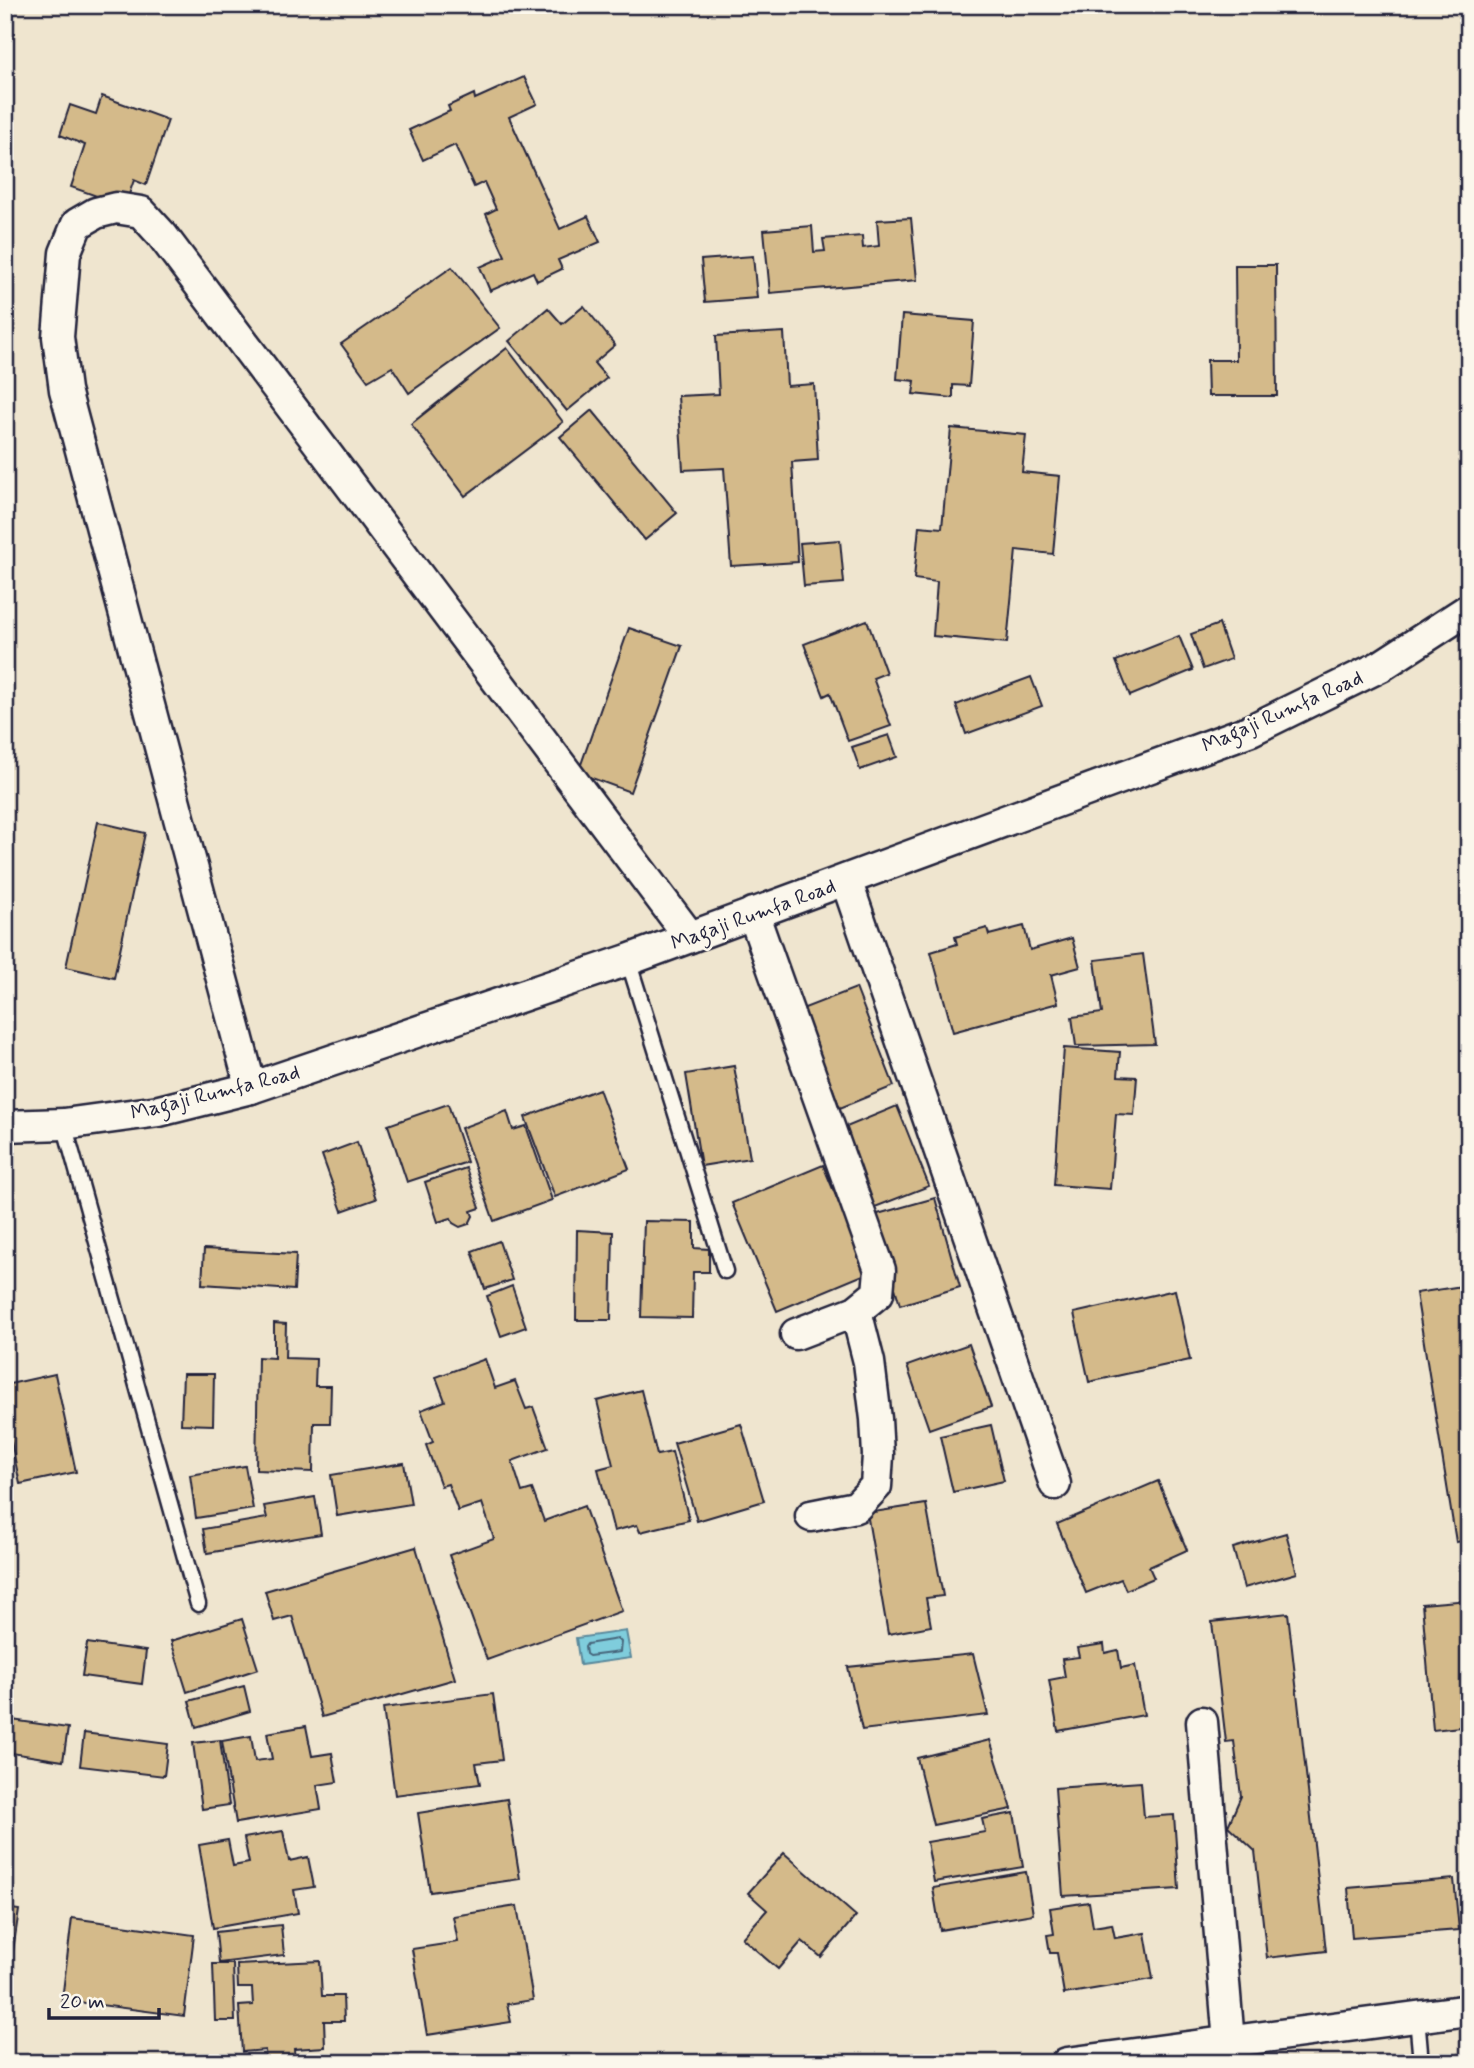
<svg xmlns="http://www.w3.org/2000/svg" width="1474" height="2068" viewBox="0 0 1474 2068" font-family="Mynerve,sans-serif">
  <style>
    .water { fill: #7fcddc; stroke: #5a899c; stroke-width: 2 }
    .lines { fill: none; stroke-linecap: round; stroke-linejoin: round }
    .shore { stroke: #47667b; stroke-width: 2 }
    .building { fill: #d4ba8a; stroke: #22223b; stroke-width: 2 }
    .service-casing { stroke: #22223b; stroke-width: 19 }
    .minor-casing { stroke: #22223b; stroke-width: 35 }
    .service { stroke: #fbf7ec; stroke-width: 14 }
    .minor { stroke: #fbf7ec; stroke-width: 30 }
    .labels { text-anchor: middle; stroke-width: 5; stroke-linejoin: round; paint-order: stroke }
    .street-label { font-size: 21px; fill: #22223b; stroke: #fbf7ec }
  </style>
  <rect width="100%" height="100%" fill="#efe5cf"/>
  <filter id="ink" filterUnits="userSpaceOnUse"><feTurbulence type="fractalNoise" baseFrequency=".0143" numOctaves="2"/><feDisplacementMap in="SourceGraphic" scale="14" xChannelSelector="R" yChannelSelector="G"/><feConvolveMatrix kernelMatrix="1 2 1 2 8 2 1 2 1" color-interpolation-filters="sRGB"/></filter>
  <g filter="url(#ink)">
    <polygon class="water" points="626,1631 631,1658 580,1665 576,1638"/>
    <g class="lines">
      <polygon class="shore" points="618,1639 621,1642 620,1652 589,1656 586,1654 585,1647 587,1644"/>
    </g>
    <g class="building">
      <polygon points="524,77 537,104 509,117 560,229 588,216 600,242 558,260 562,269 537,281 533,272 490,291 480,267 505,256 486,214 496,209 484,182 474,187 455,145 423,160 409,130 450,111 448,106 474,94 475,99"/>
      <polygon points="102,96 168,120 146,185 134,180 125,206 71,187 85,145 60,135 70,105 96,114"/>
      <polygon points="911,218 917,280 770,293 764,230 812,226 814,252 825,251 823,239 862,236 863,248 879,246 877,220"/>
      <polygon points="753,256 757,298 705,302 701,260"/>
      <polygon points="1235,265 1276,265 1277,396 1208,396 1207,360 1236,360"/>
      <polygon points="452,267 500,328 409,393 392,367 368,381 341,344"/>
      <polygon points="584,306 615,345 594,363 607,378 567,411 509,341 548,308 562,324"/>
      <polygon points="902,315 974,321 969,386 953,385 953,398 913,394 915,381 897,379"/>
      <polygon points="784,332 787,386 814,384 818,460 792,462 798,562 731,566 724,468 683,470 678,396 719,394 716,336"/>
      <polygon points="507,348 563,422 465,496 411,424"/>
      <polygon points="592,410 677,513 645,540 560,437"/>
      <polygon points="951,428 1026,435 1022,472 1060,476 1053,554 1016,550 1007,643 933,636 937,582 914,579 919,526 942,528"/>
      <polygon points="840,540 844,583 804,586 800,543"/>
      <polygon points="867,620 886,673 873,678 891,726 848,741 830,693 824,696 804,644"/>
      <polygon points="1219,624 1231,659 1203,669 1191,634"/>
      <polygon points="629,628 682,646 630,792 578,773"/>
      <polygon points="1179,636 1193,670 1130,696 1116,661"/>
      <polygon points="1031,677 1042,706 966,734 956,705"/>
      <polygon points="889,735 897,757 860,770 852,747"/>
      <polygon points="98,822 145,833 114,978 66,967"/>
      <polygon points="1024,926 1030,950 1072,938 1080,967 1051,975 1058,1003 953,1032 931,952 957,944 955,937 987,928 989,935"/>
      <polygon points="1143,954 1155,1044 1076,1046 1072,1017 1102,1013 1095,960"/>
      <polygon points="856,988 894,1086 840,1108 802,1009"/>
      <polygon points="1064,1048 1120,1052 1118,1076 1137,1077 1134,1115 1116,1114 1110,1189 1054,1185"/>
      <polygon points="734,1066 750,1158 701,1166 686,1074"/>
      <polygon points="599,1089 629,1169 555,1197 525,1117"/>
      <polygon points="448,1104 467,1162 407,1182 388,1125"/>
      <polygon points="897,1106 929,1186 870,1209 839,1130"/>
      <polygon points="507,1111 513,1130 526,1126 552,1200 494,1221 461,1128"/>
      <polygon points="357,1142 376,1199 342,1211 322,1155"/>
      <polygon points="823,1165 868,1273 777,1311 732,1203"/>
      <polygon points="466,1168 480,1208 471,1211 473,1216 469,1224 460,1227 453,1223 451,1218 438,1222 425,1182"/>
      <polygon points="935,1198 960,1287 900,1305 874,1215"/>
      <polygon points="644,1221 694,1222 694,1248 709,1249 709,1272 693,1272 692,1318 641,1317"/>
      <polygon points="577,1230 613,1232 611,1320 576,1320"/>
      <polygon points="499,1241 512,1280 485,1289 472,1251"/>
      <polygon points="204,1249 296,1254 294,1290 202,1284"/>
      <polygon points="1469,1285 1469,1540 1456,1542 1416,1293"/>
      <polygon points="512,1286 526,1327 501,1336 487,1296"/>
      <polygon points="1175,1290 1190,1360 1089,1382 1074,1313"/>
      <polygon points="274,1323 286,1324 285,1358 316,1359 315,1386 331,1386 330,1423 314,1423 313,1472 256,1470 258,1357 274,1358"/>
      <polygon points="969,1344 991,1407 929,1429 907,1366"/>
      <polygon points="485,1359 495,1388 515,1381 526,1409 533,1407 548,1448 512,1461 522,1492 532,1489 544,1521 584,1506 622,1611 487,1660 449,1555 494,1539 482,1503 458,1511 448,1484 441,1486 426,1445 433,1442 421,1410 445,1401 436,1377"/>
      <polygon points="55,1374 76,1472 20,1484 5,1413 5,1385"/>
      <polygon points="183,1374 214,1374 213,1425 181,1424"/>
      <polygon points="641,1390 657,1455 672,1452 689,1520 640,1532 637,1525 614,1531 598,1469 613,1465 597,1401"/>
      <polygon points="741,1424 764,1501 697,1521 674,1443"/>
      <polygon points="991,1425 1004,1481 953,1492 940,1436"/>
      <polygon points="404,1463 411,1504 337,1516 331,1475"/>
      <polygon points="245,1466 253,1509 196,1518 190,1475"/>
      <polygon points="1158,1481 1187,1550 1149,1567 1154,1578 1126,1590 1121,1579 1086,1593 1057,1524"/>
      <polygon points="315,1497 321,1534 207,1553 203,1529 267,1518 264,1506"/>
      <polygon points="926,1504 943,1596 926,1598 931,1626 888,1634 867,1513"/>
      <polygon points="1286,1533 1297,1573 1244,1588 1233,1548"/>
      <polygon points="416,1547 455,1679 322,1717 292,1616 274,1621 265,1591"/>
      <polygon points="1469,1600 1469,1726 1433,1730 1422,1604"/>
      <polygon points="1288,1613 1326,1951 1267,1958 1255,1851 1228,1826 1241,1796 1234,1741 1226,1742 1212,1622"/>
      <polygon points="242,1619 258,1669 187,1692 171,1641"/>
      <polygon points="87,1643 146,1651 142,1684 82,1676"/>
      <polygon points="1104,1644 1105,1653 1118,1650 1121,1668 1135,1665 1144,1715 1058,1731 1049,1680 1065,1677 1062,1659 1079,1657 1077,1648"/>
      <polygon points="973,1654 988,1715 862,1730 848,1667"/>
      <polygon points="244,1686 250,1711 196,1727 189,1701"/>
      <polygon points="493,1694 502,1760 476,1763 480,1784 395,1795 383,1708"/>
      <polygon points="5,1719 68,1728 63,1761 5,1752"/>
      <polygon points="306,1726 312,1756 332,1753 337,1782 317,1785 321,1809 236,1823 222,1741 251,1736 255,1761 272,1759 267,1733"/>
      <polygon points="84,1733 168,1744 164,1776 80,1766"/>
      <polygon points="220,1740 229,1805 202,1809 193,1743"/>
      <polygon points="990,1740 1012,1809 933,1825 917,1758"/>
      <polygon points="1141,1782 1144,1817 1174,1815 1179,1889 1063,1896 1055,1788"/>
      <polygon points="507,1799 520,1879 430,1892 418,1813"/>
      <polygon points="1014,1813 1023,1867 934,1882 927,1842 985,1832 982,1819"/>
      <polygon points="283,1831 289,1861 308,1857 314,1887 294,1890 298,1913 213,1928 199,1845 228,1840 233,1866 249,1863 244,1838"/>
      <polygon points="784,1853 856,1916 821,1957 802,1941 778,1969 742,1938 767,1910 748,1893"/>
      <polygon points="1026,1872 1033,1914 940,1930 933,1888"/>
      <polygon points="1454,1879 1459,1930 1352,1938 1348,1888"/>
      <polygon points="1089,1902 1093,1927 1112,1924 1115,1938 1145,1933 1153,1979 1064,1994 1057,1953 1050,1953 1047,1935 1054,1934 1050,1908"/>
      <polygon points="517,1906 533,2000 507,2004 511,2022 427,2035 412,1949 458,1942 453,1916"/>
      <polygon points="5,1908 19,1910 8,1985 5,1985"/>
      <polygon points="72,1918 194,1935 184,2016 62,2000"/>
      <polygon points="281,1925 284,1955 219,1963 216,1932"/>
      <polygon points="320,1961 322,1996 343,1996 344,2021 324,2021 325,2047 294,2049 295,2063 266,2063 265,2050 242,2052 239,2006 253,2005 252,1988 238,1988 237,1965"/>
      <polygon points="213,1964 233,1964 235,2021 215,2021"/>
    </g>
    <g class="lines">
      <g class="service-casing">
        <g id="service">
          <polyline points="628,960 725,1271"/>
          <polyline points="64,1124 198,1604"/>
          <polyline points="1417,2017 1421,2063"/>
        </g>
      </g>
      <g class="minor-casing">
        <g id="minor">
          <polyline points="846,880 1055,1484"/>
          <polyline points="753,913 880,1270 878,1293 856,1311 796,1334"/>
          <polyline points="251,1088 65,390 58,337 65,253 77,224 96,213 116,208 141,212 162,235 690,937"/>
          <polyline points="5,1126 64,1124 159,1111 251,1088 628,960 1251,730 1381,666 1469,609"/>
          <polyline points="811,1516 856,1507 876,1486 878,1455 876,1419 869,1362 856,1311"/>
          <polyline points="1202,1722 1229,2042"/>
          <polyline points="1067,2063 1469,2010"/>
        </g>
      </g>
      <use href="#service" class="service"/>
      <use href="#minor" class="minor"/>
    </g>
  </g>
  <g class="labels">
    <g class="street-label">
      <text transform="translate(1282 711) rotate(-24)" y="7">Magaji Rumfa Road</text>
      <text transform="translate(753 914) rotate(-20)" y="7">Magaji Rumfa Road</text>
      <text transform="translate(215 1092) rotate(-14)" y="7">Magaji Rumfa Road</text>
    </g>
  </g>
  <rect width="1474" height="2068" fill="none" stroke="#fbf7ec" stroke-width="28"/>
  <rect x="14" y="14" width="1446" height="2040" fill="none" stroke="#22223b" stroke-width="2.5" filter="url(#ink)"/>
  <path d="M49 2008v10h110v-10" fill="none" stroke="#22223b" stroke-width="3.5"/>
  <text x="60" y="2008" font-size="21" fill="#22223b" stroke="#fbf7ec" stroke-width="5" paint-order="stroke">20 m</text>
</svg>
